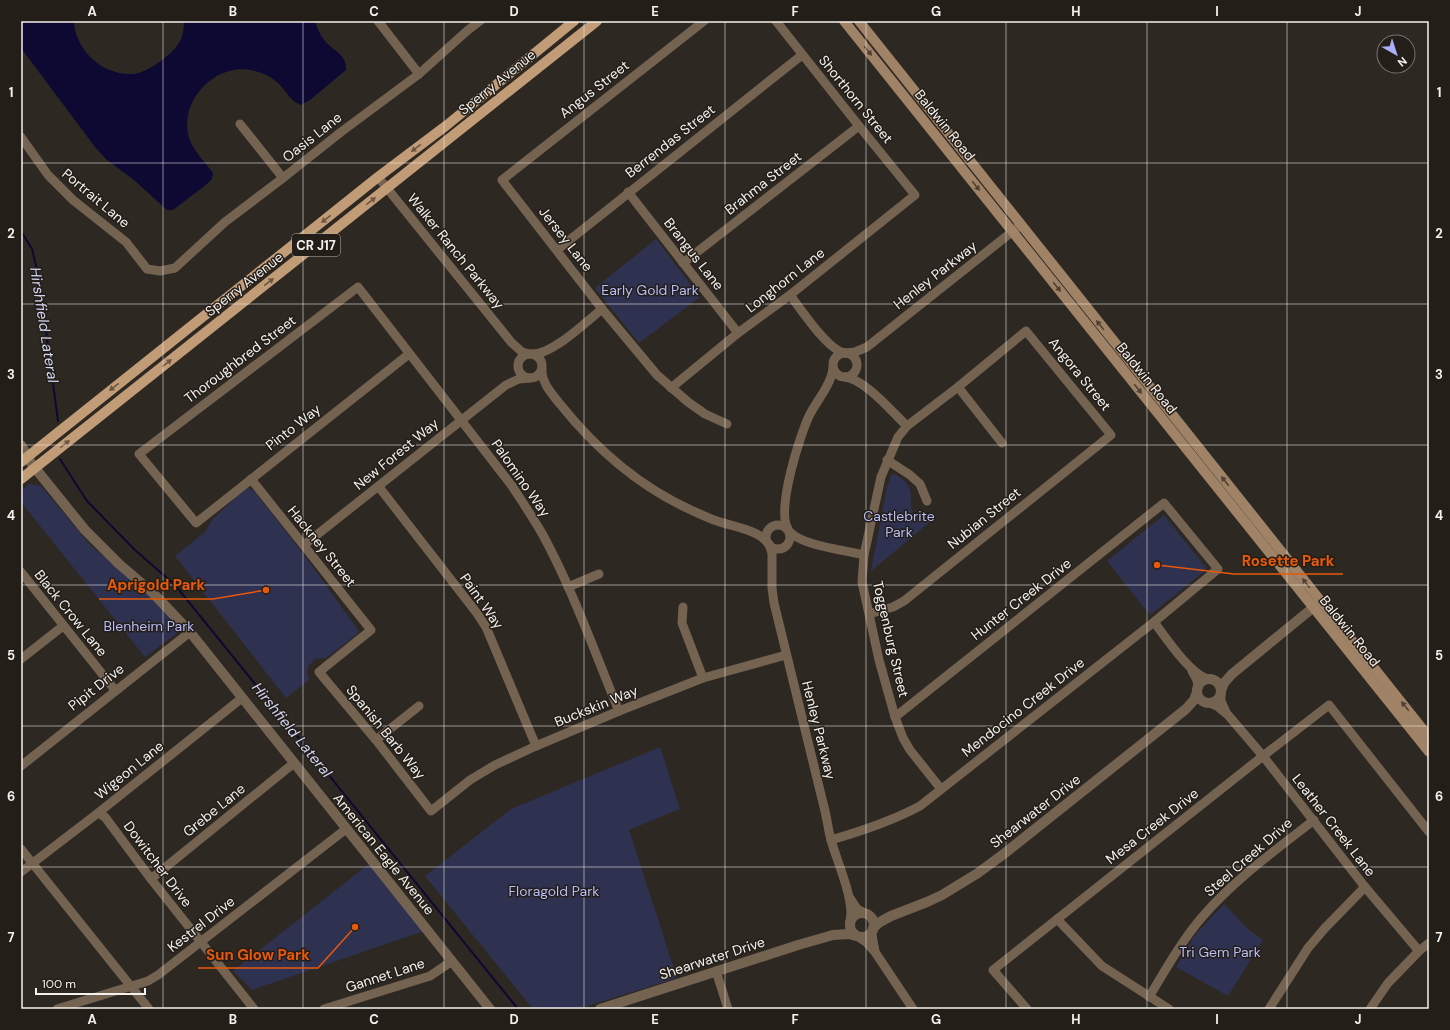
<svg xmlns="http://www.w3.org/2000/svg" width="1450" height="1030" viewBox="0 0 1450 1030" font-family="'DM Sans',sans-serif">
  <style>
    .green { fill: #2f3150 }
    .water { fill: #0d0933 }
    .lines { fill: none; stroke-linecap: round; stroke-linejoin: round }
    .stream { stroke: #0d0933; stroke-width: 2 }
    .minor { stroke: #756351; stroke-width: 9 }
    .tertiary { stroke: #756351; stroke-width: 10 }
    .secondary { stroke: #a08367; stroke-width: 10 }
    .primary { stroke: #c19c77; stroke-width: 10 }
    .oneway { fill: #4f4134 }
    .oneway2 { fill: #6b5743 }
    .grid { fill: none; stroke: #f5f1ed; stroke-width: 1; stroke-opacity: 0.55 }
    .labels { text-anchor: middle; stroke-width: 3; stroke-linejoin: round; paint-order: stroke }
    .shield { fill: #241e18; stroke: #b6b2ad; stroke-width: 1 }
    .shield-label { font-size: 13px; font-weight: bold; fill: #f5f1ed }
    .street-label { font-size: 14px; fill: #f5f1ed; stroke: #241e18 }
    .park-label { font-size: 14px; fill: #b7bdfa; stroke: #241e18 }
    .water-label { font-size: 15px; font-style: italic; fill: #d2d6f5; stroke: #241e18 }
    .leader { fill: none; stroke: #e8590c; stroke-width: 1.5 }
    .callout-dot { fill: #e8590c; stroke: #241e18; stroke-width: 1.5 }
    .callout-label { font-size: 15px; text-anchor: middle; font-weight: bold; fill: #e8590c; stroke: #241e18; stroke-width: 3; stroke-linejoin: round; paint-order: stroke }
    .neatline { fill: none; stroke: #f5f1ed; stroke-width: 1.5 }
    .grid-label { font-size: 13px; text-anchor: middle; font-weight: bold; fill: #f5f1ed }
  </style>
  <rect width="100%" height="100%" fill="#2e2822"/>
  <g class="green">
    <polygon points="656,239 700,297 639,343 595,288"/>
    <path d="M895 474C902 478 908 483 910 490 914 506 904 518 930 517V522L871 571 887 487 891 475Z"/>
    <polygon points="29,484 41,486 90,545 143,589 179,624 176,634 145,657 21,502 21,491"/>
    <polygon points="249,488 254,491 298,547 359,631 356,635 326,658 316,659 309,665 307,671 309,680 286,698 175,556 205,532 212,520 243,490"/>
    <polygon points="1164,515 1207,569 1150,615 1107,561"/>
    <polygon points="660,747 680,809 629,830 677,978 578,1009 533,1009 425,876 511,809"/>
    <polygon points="370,863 424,931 252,990 233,971"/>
    <polygon points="1224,904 1249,930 1263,940 1228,996 1176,967 1194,936"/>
  </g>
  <path class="water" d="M21 21H74C75 50 103 76 133 74 148 73 176 52 181 39 183 34 184 27 184 21H315C317 28 320 35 325 41 334 52 347 54 346 70L310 100 301 105C289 100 287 92 279 84 273 78 264 73 255 71 217 60 178 100 189 138 194 152 205 162 213 173L212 179 207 184 173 210H167L134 180 107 160 95 147 21 48Z"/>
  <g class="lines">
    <g class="stream">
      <polyline points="21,231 32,249 39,278 58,421"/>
      <polyline points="60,459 87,501 135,550 175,585 518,1009"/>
    </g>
    <g class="minor">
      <polyline points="378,21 419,74"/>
      <polyline points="704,21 502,180 602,309 657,375 688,402 705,414 727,424"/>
      <polyline points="240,124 283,178"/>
      <polyline points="21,137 48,175 73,200 126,242 147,269 160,271 175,268 225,222 283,178 341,132 419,74 468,30 480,21"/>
      <polyline points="378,177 511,342 522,352 530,354"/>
      <polyline points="628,192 738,333"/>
      <polyline points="557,250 802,55"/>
      <polyline points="683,263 859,126"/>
      <path d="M790 295C801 309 828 351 845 353"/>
      <polyline points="846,353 855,352 867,347 1018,227"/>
      <circle cx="845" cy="365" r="12"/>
      <path d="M409 354 196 523 139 454 358 287 512 486C523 503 534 519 544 537 574 593 595 653 619 711"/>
      <path d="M532 354C552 355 586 322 602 309"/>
      <circle cx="530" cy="366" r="12"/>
      <path d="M542 369C541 382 552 394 560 404 596 449 638 486 691 510 700 514 708 518 717 521 731 526 758 530 767 542"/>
      <path d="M845 377C866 380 891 411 907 426"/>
      <polyline points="958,387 1002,443"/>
      <polyline points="671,388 738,333 790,295 915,195 859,126 776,21"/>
      <polyline points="887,460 910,475 920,484 927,501"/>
      <polyline points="251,479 371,630 319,672 376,740 431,811 470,780 495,765 536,746 619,711 703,678 786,655"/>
      <polyline points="379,487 476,612 486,627 536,746"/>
      <circle cx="778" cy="537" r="12"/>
      <path d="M788 529C776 510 800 434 810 414 818 399 831 385 833 368"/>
      <path d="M790 532C803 546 845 550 864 555"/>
      <path d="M769 544 772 553V588L774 603 824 807C827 818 828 829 831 840 837 862 855 900 850 921"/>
      <polyline points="304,545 506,385 519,379 529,378"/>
      <polyline points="21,572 115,690"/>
      <polyline points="568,587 599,574"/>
      <polyline points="683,607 682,623 703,678"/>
      <polyline points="869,614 893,607 904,601 1111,435 1026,331 958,387 907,426 898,437 881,477 864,555 862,582 879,660 895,717 903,738 910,750 941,789"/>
      <path d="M1154 622C1166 638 1190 674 1208 679"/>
      <polyline points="21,659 63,626"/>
      <polyline points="1192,671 1197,680 1198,688"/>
      <polyline points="1221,694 1221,701 1226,712"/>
      <polyline points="1210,703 1217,706 1228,715 1263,756 1365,887 1419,951"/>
      <polyline points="376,740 419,706"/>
      <polyline points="21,766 190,632"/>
      <polyline points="98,813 105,817 151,879 254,1009"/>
      <path d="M831 840C862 831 892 821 920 806L1154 622 1218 569 1164 503 895 717"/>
      <polyline points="21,849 149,1009"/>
      <polyline points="21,872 98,813 242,698"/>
      <polyline points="151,879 294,763"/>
      <polyline points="850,898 857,909 865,913"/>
      <polyline points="1057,919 1102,966 1169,1009"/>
      <polyline points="873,929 872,935 875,951"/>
      <polyline points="857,936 866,942 875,952 913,1009"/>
      <polyline points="716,971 728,1009"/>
      <path d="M1149 997C1166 969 1182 940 1203 916 1235 879 1276 850 1314 820"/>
      <polyline points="57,1009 148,981 158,975 346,829"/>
      <polyline points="324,1009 430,976 452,961"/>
      <polyline points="1027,1009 993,970 1263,756 1329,705 1429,832"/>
      <polyline points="1269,1009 1308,948 1325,928 1365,887"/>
      <polyline points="1370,1009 1388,983 1419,951 1429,943"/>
    </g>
    <g class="tertiary">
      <polyline points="21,445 31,463 85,530 119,564 153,593 190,632 490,1009"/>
      <circle cx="1209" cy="691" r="12"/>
      <polyline points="1221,691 1224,683 1232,674 1320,602"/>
      <circle cx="862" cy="925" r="12"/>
      <polyline points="873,928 880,922 891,916 927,902 942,895 978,873 1005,853 1186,709 1194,700 1197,692"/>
      <polyline points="600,1009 798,945 833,935 849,934 856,936"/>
    </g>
    <g class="secondary">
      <polyline points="844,21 1429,752"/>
      <polyline points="859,21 1429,737"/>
    </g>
    <g class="primary">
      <polyline points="21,462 378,177 447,125 574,21"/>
      <polyline points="21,479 597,21"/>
    </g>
  </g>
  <defs><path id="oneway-solid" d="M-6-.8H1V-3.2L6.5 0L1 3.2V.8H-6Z"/></defs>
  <g class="oneway">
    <use href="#oneway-solid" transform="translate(868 51) rotate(51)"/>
    <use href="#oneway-solid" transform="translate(976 186) rotate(51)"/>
    <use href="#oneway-solid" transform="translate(1057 287) rotate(51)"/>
    <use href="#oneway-solid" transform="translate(1100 325) rotate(-129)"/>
    <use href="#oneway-solid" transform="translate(1138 389) rotate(51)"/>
    <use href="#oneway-solid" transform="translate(1225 481) rotate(-129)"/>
    <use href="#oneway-solid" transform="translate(1306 583) rotate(-129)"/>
    <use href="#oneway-solid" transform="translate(1405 706) rotate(-129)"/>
  </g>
  <g class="oneway2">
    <use href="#oneway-solid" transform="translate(416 148) rotate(143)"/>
    <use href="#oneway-solid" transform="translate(371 201) rotate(-38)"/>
    <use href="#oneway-solid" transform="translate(326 219) rotate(142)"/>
    <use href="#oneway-solid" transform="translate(269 282) rotate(-38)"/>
    <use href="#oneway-solid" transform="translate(167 363) rotate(-38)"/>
    <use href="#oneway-solid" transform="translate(114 387) rotate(142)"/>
    <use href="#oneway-solid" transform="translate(65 444) rotate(-38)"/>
  </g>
  <path class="grid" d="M163 21V1009M303 21V1009M444 21V1009M584 21V1009M725 21V1009M866 21V1009M1006 21V1009M1147 21V1009M1287 21V1009M21 163H1429M21 304H1429M21 445H1429M21 585H1429M21 726H1429M21 867H1429"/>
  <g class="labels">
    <rect class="shield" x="292" y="234" width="48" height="22" rx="3"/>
    <g class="shield-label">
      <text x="316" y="250">CR J17</text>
    </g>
    <g class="street-label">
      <text transform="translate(497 82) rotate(-39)" y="5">Sperry Avenue</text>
      <text transform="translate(594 89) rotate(-38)" y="5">Angus Street</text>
      <text transform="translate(856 99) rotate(51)" y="5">Shorthorn Street</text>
      <text transform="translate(945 125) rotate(51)" y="5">Baldwin Road</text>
      <text transform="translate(312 137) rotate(-38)" y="5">Oasis Lane</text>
      <text transform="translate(670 141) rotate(-38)" y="5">Berrendas Street</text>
      <text transform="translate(763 183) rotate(-38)" y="5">Brahma Street</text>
      <text transform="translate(96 198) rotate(40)" y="5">Portrait Lane</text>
      <text transform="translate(566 239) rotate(52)" y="5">Jersey Lane</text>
      <text transform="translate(456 251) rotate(51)" y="5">Walker Ranch Parkway</text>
      <text transform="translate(694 254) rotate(52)" y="5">Brangus Lane</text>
      <text transform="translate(935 275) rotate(-38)" y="5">Henley Parkway</text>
      <text transform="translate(785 280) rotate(-38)" y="5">Longhorn Lane</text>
      <text transform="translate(244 284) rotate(-38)" y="5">Sperry Avenue</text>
      <text transform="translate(240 359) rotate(-37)" y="5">Thoroughbred Street</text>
      <text transform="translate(1080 374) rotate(51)" y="5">Angora Street</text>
      <text transform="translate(1147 378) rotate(51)" y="5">Baldwin Road</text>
      <text transform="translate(293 427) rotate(-38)" y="5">Pinto Way</text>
      <text transform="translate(396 454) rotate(-39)" y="5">New Forest Way</text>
      <text transform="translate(521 478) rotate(55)" y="5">Palomino Way</text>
      <text transform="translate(984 518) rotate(-39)" y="5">Nubian Street</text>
      <text transform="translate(322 546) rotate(51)" y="5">Hackney Street</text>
      <text transform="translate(1021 599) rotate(-38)" y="5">Hunter Creek Drive</text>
      <text transform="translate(482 601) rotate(55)" y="5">Paint Way</text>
      <text transform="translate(71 613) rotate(51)" y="5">Black Crow Lane</text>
      <text transform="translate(1350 631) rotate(51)" y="5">Baldwin Road</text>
      <text transform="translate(891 639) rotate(77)" y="5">Toggenburg Street</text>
      <text transform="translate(96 687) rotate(-38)" y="5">Pipit Drive</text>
      <text transform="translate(596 706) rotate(-22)" y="5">Buckskin Way</text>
      <text transform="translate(1023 707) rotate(-38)" y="5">Mendocino Creek Drive</text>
      <text transform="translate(819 730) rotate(76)" y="5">Henley Parkway</text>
      <text transform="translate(386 732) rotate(51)" y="5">Spanish Barb Way</text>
      <text transform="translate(129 770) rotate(-39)" y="5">Wigeon Lane</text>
      <text transform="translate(214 810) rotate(-39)" y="5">Grebe Lane</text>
      <text transform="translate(1035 811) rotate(-38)" y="5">Shearwater Drive</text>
      <text transform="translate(1334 825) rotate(52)" y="5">Leather Creek Lane</text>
      <text transform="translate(1152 826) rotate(-38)" y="5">Mesa Creek Drive</text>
      <text transform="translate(384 854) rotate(51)" y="5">American Eagle Avenue</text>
      <text transform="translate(1248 857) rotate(-41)" y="5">Steel Creek Drive</text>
      <text transform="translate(158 864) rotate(53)" y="5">Dowitcher Drive</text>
      <text transform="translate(201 924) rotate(-38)" y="5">Kestrel Drive</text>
      <text transform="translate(712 958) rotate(-18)" y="5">Shearwater Drive</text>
      <text transform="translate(385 975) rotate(-18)" y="5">Gannet Lane</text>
    </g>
    <g class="park-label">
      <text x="650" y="295">Early Gold Park</text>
      <text x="899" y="521">Castlebrite<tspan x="899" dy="16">Park</tspan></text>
      <text x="149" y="631">Blenheim Park</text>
      <text x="554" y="896">Floragold Park</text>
      <text x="1220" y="957">Tri Gem Park</text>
    </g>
    <g class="water-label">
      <text transform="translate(44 325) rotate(81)" y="5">Hirshfield Lateral</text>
      <text transform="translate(292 730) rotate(51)" y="5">Hirshfield Lateral</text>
    </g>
  </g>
  <path class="leader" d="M1157 565L1234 574H1343M266 590L213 599H99M355 927L318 968H198"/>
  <g class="callout-dot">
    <circle cx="1157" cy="565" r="4"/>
    <circle cx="266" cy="590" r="4"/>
    <circle cx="355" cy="927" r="4"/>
  </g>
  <g class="callout-label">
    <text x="1288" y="566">Rosette Park</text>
    <text x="156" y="590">Aprigold Park</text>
    <text x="258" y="960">Sun Glow Park</text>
  </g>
  <rect width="1450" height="1030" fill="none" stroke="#241e18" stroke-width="44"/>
  <g transform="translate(1396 54) rotate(141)"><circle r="19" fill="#241e18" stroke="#78726d"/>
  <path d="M0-3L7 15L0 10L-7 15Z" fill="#a9b0fc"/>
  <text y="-6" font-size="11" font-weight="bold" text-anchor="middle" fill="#f5f1ed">N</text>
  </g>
  <path d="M36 988v6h109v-6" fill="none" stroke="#f5f1ed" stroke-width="2"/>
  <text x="42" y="988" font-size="12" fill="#f5f1ed" stroke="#241e18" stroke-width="3" paint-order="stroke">100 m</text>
  <rect x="22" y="22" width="1406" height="986" class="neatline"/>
  <g class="grid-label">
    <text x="92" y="16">A</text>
    <text x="233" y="16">B</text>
    <text x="374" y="16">C</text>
    <text x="514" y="16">D</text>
    <text x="655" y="16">E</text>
    <text x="795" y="16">F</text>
    <text x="936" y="16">G</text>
    <text x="1076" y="16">H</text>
    <text x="1217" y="16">I</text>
    <text x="1358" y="16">J</text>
    <text x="11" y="97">1</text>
    <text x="1439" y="97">1</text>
    <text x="11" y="238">2</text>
    <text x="1439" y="238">2</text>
    <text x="11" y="379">3</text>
    <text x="1439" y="379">3</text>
    <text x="11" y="520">4</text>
    <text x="1439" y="520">4</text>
    <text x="11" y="660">5</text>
    <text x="1439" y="660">5</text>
    <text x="11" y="801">6</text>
    <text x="1439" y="801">6</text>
    <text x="11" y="942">7</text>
    <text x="1439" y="942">7</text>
    <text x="92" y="1024">A</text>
    <text x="233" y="1024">B</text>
    <text x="374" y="1024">C</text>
    <text x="514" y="1024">D</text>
    <text x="655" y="1024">E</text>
    <text x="795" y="1024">F</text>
    <text x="936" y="1024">G</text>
    <text x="1076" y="1024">H</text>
    <text x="1217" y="1024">I</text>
    <text x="1358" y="1024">J</text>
  </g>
</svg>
